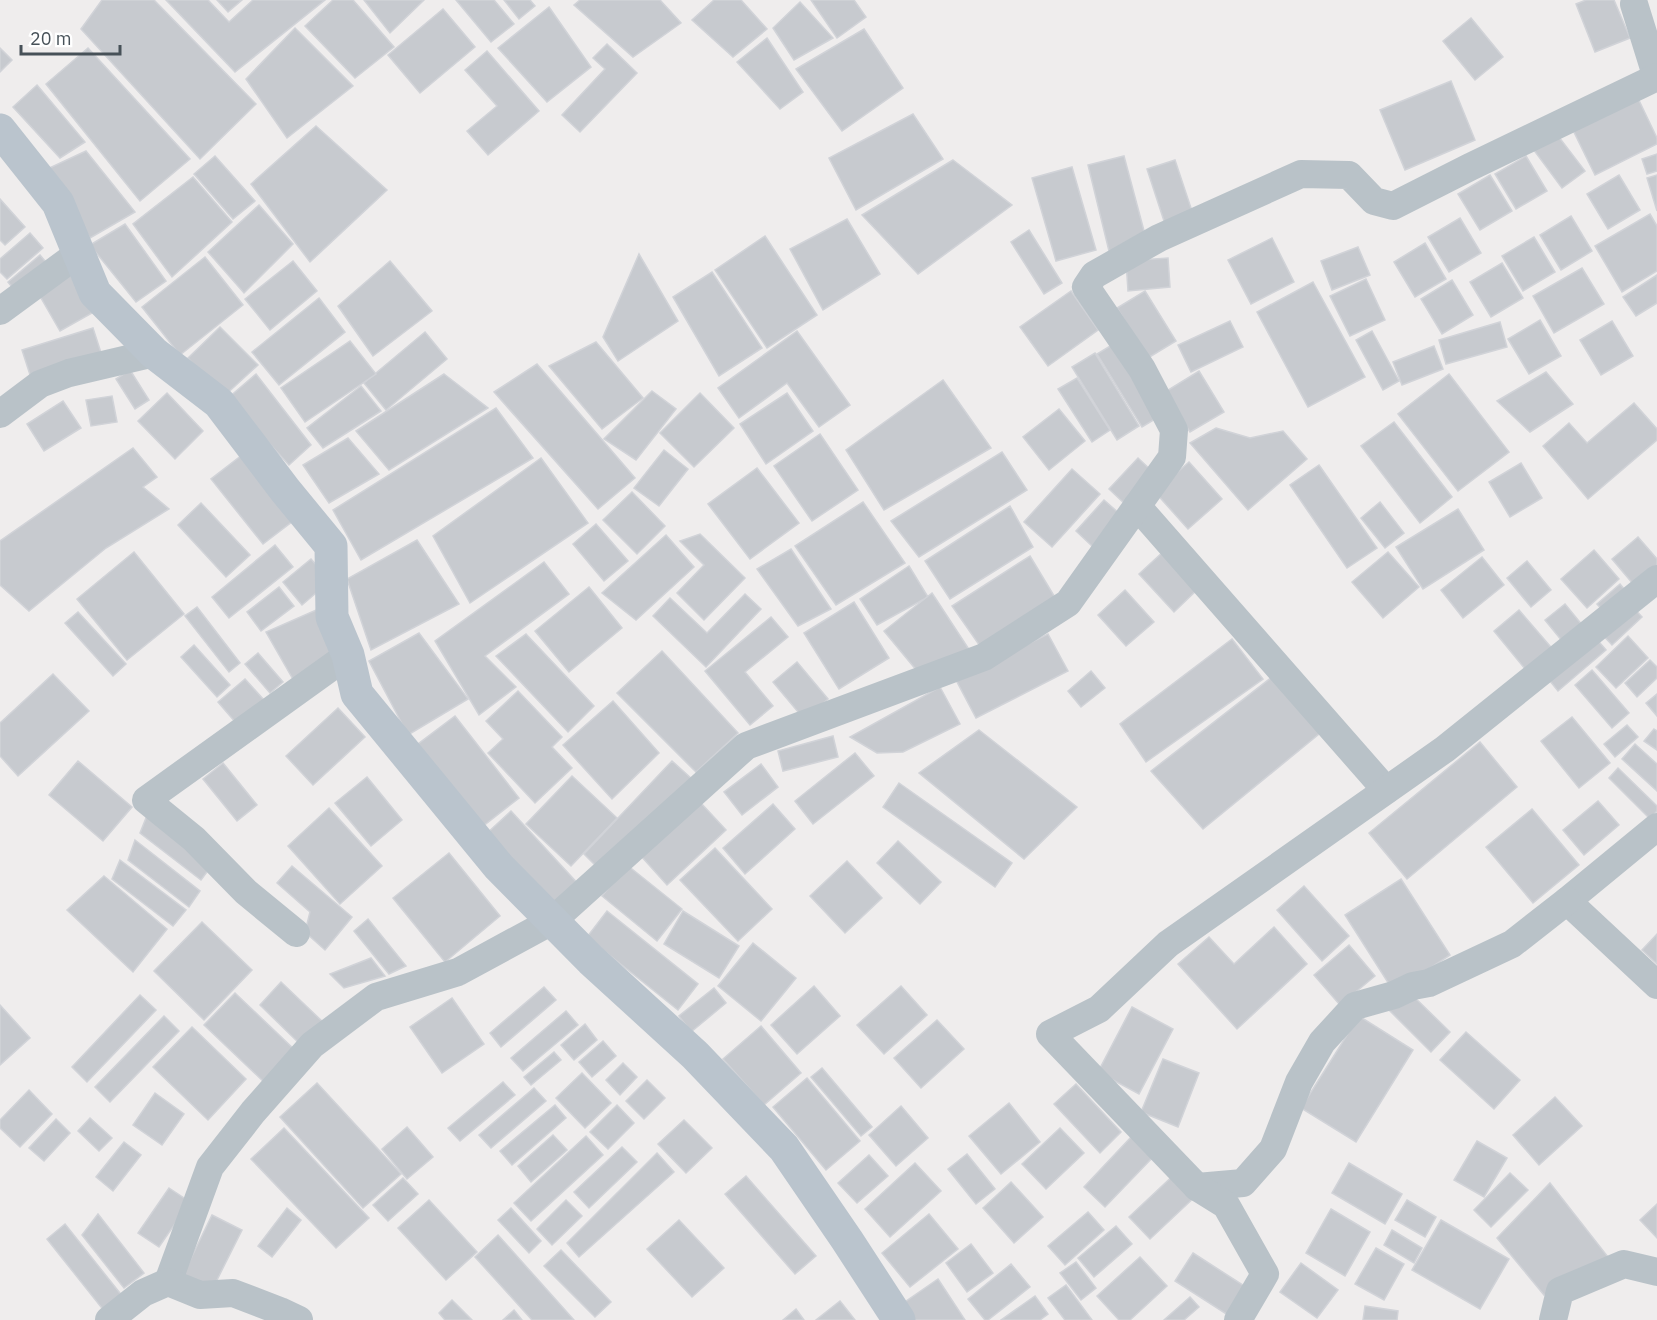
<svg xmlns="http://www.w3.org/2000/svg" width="1657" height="1320" viewBox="0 0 1657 1320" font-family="'IBM Plex Sans',sans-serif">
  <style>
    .building { fill: #c7cacf; stroke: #d1d3d8; stroke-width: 1.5 }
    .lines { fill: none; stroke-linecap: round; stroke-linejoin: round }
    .street { stroke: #b9c2c8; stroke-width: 28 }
    .secondary { stroke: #bac4cd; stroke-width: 33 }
  </style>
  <rect width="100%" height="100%" fill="#efeded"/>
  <g class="building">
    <polygon points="102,0 154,0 256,104 200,159 81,29"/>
    <polygon points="166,0 208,0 229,22 253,0 325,0 235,72"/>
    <polygon points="217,0 242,0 228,12"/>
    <polygon points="333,0 353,0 394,47 355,78 305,26"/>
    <polygon points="364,0 424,0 390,33"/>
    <polygon points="456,0 494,0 514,24 491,42"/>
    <polygon points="504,0 530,0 535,6 519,19"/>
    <polygon points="580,0 660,0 681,23 633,57 574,5"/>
    <polygon points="714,0 741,0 767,29 733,57 692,20"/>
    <polygon points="811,0 854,0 866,17 837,38"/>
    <polygon points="1586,0 1614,0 1630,38 1595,52 1576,4"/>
    <polygon points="800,2 833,38 794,60 773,28"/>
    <polygon points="549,7 591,67 547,102 498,48"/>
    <polygon points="443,9 475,47 420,93 388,55"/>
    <polygon points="1471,18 1503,57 1475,80 1443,41"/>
    <polygon points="295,28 353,86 287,138 246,79"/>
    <polygon points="864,29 903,88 842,131 796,69"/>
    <polygon points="767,38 803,92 780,109 737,62"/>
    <polygon points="607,44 637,73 580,132 562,115 605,69 593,58"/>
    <polygon points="0,48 12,60 0,72"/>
    <polygon points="88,48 190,159 140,201 46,84"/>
    <polygon points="487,51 539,111 488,155 467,131 497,106 465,70"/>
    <polygon points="1451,81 1475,140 1405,170 1380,110"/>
    <polygon points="37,85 85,142 60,158 13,107"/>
    <polygon points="1635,92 1657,138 1657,144 1595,175 1570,124"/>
    <polygon points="913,114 943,159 856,210 829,158"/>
    <polygon points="316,126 387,190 310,262 251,184"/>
    <polygon points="1555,132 1585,171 1562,188 1533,149"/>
    <polygon points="86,151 135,212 90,238 45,170"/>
    <polygon points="1657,154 1657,171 1647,174 1642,159"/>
    <polygon points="215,156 255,201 233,219 194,174"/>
    <polygon points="1124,156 1147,242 1109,251 1088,165"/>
    <polygon points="1526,156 1547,191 1516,209 1495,174"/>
    <polygon points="953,160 1012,205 918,274 862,215"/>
    <polygon points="1175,160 1193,214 1165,224 1147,169"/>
    <polygon points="1072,167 1096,250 1056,261 1032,178"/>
    <polygon points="1490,175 1512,211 1480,230 1458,194"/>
    <polygon points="1619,175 1640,210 1608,229 1587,194"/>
    <polygon points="1657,175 1657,211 1647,178"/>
    <polygon points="193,177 232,222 172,277 133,224"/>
    <polygon points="0,199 25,227 5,245 0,240"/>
    <polygon points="259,205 293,244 244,293 208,252"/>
    <polygon points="1650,214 1657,226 1657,271 1622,292 1595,246"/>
    <polygon points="1571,216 1592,251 1561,270 1540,235"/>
    <polygon points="1460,218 1481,253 1449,272 1428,237"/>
    <polygon points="847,219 880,274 823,310 790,249"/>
    <polygon points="125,224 166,281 136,302 90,245"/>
    <polygon points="1029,230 1062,283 1044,294 1011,242"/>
    <polygon points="30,233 43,248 7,279 0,272 0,259"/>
    <polygon points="765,236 817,315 767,348 715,270"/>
    <polygon points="1534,237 1555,272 1523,291 1502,256"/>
    <polygon points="1272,238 1294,282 1251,304 1228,260"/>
    <polygon points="1425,243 1446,279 1415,297 1394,262"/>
    <polygon points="1358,247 1370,275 1332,290 1321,261"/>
    <polygon points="639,254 678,321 618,361 603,337"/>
    <polygon points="40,255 49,266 17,293 8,282"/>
    <polygon points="205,257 243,305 180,355 142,307"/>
    <polygon points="1168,258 1170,287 1128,291 1126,261"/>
    <polygon points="293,261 317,291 270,330 245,299"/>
    <polygon points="390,261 432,311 373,356 338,306"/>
    <polygon points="1502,263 1523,298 1491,317 1470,282"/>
    <polygon points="1582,268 1604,304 1554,333 1533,296"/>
    <polygon points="712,272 762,348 719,376 673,297"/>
    <polygon points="69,273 92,313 60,331 37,291"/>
    <polygon points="1657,275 1657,303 1636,316 1623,297"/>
    <polygon points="1366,279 1385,320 1350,336 1330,296"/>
    <polygon points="1452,280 1473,315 1442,334 1421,299"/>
    <polygon points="1313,282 1365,377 1308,407 1257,312"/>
    <polygon points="1071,291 1098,330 1048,366 1020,327"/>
    <polygon points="1145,291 1176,341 1148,358 1117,308"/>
    <polygon points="319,298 345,332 279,385 252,352"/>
    <polygon points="1540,320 1561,356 1529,374 1508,339"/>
    <polygon points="1230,321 1243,347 1191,372 1178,345"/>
    <polygon points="1612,321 1633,356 1601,375 1580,340"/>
    <polygon points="1500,322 1507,347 1446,364 1439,340"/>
    <polygon points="220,327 258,365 222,398 188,358"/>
    <polygon points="93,328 104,362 33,384 22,350"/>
    <polygon points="797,331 850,405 819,427 787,383 739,418 718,388"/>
    <polygon points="1372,331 1399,381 1383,390 1356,340"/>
    <polygon points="425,332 447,359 386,410 364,383"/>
    <polygon points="1120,340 1165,413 1142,427 1097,354"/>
    <polygon points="350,341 376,374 305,422 281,388"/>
    <polygon points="596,342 643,398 602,429 549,366"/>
    <polygon points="1434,346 1443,369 1402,385 1393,362"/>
    <polygon points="1095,353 1139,426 1117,440 1072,367"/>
    <polygon points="537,364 635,478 598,509 494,392"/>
    <polygon points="130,370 149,400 135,409 116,379"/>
    <polygon points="1199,371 1224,412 1190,432 1165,392"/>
    <polygon points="1546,372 1573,404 1530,432 1497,401"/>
    <polygon points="256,374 311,445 289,465 228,398"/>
    <polygon points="444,374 488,408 389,470 356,431"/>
    <polygon points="1449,374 1509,452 1458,491 1398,414"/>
    <polygon points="1077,378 1110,430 1092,442 1058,389"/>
    <polygon points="943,380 991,448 884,510 846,450"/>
    <polygon points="361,386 381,411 323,448 307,428"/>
    <polygon points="652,391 676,409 636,460 604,439"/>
    <polygon points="167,393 203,431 175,459 138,421"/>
    <polygon points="700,393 734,428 694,467 660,433"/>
    <polygon points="787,393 813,431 766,464 740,424"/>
    <polygon points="112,396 117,422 91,426 86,400"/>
    <polygon points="63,401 81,428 44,451 27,424"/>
    <polygon points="1634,403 1657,429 1657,440 1588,499 1543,446 1569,423 1587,443"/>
    <polygon points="496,408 533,458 361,560 333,510"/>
    <polygon points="1059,409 1085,441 1049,470 1023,437"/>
    <polygon points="1394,422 1452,497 1420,523 1361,446"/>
    <polygon points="1216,428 1250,438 1283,431 1307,459 1248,510 1190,443"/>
    <polygon points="820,434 858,490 812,521 774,466"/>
    <polygon points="348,438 379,474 329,503 303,465"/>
    <polygon points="133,448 157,477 143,487 169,509 106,548 29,611 0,585 0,541"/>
    <polygon points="664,450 688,469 659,506 634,488"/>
    <polygon points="1002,452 1027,490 919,557 891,521"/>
    <polygon points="242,455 293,521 263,544 211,479"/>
    <polygon points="541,458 588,523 470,603 433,536"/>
    <polygon points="1138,458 1155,474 1126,505 1109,489"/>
    <polygon points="1189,462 1222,499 1188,529 1155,492"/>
    <polygon points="1521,463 1542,498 1510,517 1489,482"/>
    <polygon points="1319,465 1377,548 1347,568 1290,485"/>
    <polygon points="757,468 799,523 750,559 708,504"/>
    <polygon points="1072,469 1100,494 1052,547 1024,522"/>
    <polygon points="632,492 665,526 637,554 603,520"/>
    <polygon points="1104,500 1121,515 1093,547 1076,531"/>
    <polygon points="863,502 905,563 836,605 795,546"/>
    <polygon points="1380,502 1404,533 1385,548 1361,518"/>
    <polygon points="201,503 250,555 226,577 178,525"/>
    <polygon points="1010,506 1033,547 950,599 925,561"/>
    <polygon points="1458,509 1484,550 1423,589 1396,547"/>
    <polygon points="596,524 628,561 604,581 573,544"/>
    <polygon points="700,534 745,578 704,620 677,593 704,565 680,541"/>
    <polygon points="666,535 694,567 636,620 602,593"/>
    <polygon points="1638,537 1657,559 1657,575 1639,591 1612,559"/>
    <polygon points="417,540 459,604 371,650 347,579"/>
    <polygon points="275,545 293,567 229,618 212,597"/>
    <polygon points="791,549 831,609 798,626 757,569"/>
    <polygon points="1594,550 1619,579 1587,608 1561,579"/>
    <polygon points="1164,551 1199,588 1174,612 1139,574"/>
    <polygon points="134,552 184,614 127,660 77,599"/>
    <polygon points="1388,552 1419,587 1383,618 1352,582"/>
    <polygon points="1030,556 1056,599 982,649 952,606"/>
    <polygon points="1482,557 1504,585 1463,618 1441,590"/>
    <polygon points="311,559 330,581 302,605 283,582"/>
    <polygon points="1527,561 1551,590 1531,607 1507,578"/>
    <polygon points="544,562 569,594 485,656 516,687 479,715 435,641"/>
    <polygon points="909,566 928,597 877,625 860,599"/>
    <polygon points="1620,584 1629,595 1607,615 1597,604"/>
    <polygon points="279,587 294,606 261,631 247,612"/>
    <polygon points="589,587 622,628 569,672 535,631"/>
    <polygon points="1125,590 1154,622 1126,646 1098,615"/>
    <polygon points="932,593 970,651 918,672 884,631"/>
    <polygon points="745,594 761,609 706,667 653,616 670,598 707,633"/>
    <polygon points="854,602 889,658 839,689 804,633"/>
    <polygon points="1629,603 1642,617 1612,645 1599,631"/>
    <polygon points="1565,604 1587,631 1567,647 1545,620"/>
    <polygon points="197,607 240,663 229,672 185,616"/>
    <polygon points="323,607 338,656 294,681 266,632"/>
    <polygon points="1519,610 1556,653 1530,675 1494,631"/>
    <polygon points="78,612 126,664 113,676 65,623"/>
    <polygon points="771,617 788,637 745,672 773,706 750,725 705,671"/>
    <polygon points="419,633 468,699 408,735 369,661"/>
    <polygon points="526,634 594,706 568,732 496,656"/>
    <polygon points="1048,634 1068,671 976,718 956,680"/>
    <polygon points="1593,635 1606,650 1558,691 1546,676"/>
    <polygon points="1628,636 1648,658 1616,688 1596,667"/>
    <polygon points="1232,639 1263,679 1146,762 1120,724"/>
    <polygon points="194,645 230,685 217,697 181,657"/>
    <polygon points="662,651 738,733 696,772 617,693"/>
    <polygon points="258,653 283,682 270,693 245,664"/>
    <polygon points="1650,660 1657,667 1657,678 1637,697 1625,683"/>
    <polygon points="797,662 828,699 804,719 773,682"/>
    <polygon points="1592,670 1629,713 1612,728 1575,685"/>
    <polygon points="1091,671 1105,688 1081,707 1068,691"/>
    <polygon points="53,674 89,711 18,776 0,756 0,723"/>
    <polygon points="1272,677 1324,730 1203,829 1151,771"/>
    <polygon points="245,679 264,700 236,723 218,702"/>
    <polygon points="940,687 960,724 903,752 877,753 850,737"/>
    <polygon points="518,691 562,737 552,747 572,768 535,803 488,753 503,739 486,721"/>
    <polygon points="1657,694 1657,716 1646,703"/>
    <polygon points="613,701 659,753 612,799 563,745"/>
    <polygon points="338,708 365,737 313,785 286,756"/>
    <polygon points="455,716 519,798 482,827 418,744"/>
    <polygon points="1572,717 1610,763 1579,788 1541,741"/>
    <polygon points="1627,725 1638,737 1615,757 1604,744"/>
    <polygon points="1654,729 1657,731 1657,750 1644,741"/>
    <polygon points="979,730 1077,807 1024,859 919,773"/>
    <polygon points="833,736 838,757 783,771 778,751"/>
    <polygon points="1480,742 1517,787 1407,879 1369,833"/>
    <polygon points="1635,744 1657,764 1657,791 1622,759"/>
    <polygon points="855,753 874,776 813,824 795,801"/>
    <polygon points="78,761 132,807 103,841 49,795"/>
    <polygon points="672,761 692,779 603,873 584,854"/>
    <polygon points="223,763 257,805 237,821 203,779"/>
    <polygon points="761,764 778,787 742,815 724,792"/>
    <polygon points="1618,768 1657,806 1657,811 1650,819 1609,778"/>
    <polygon points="572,776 617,818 571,866 526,824"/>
    <polygon points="367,777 402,820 371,846 335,803"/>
    <polygon points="899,783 1012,863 995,887 883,807"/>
    <polygon points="699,801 726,830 667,885 641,856"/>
    <polygon points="1598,801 1619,825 1584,855 1563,830"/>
    <polygon points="773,804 795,829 745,874 723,848"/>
    <polygon points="329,808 382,866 340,904 288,846"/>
    <polygon points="1532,809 1579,865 1533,903 1486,847"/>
    <polygon points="511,811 581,887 552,911 485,835"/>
    <polygon points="148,813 213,864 201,880 140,833"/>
    <polygon points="135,840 200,891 189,907 128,860"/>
    <polygon points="898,841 941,882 920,904 877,863"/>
    <polygon points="715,848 772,909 738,941 680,880"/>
    <polygon points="449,853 500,916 445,962 393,898"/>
    <polygon points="120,860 186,910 173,926 112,879"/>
    <polygon points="847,861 882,898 845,933 810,896"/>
    <polygon points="627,865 682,909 657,941 602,896"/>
    <polygon points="292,866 352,917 325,950 305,932 310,912 277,883"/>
    <polygon points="104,876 167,929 133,972 67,910"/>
    <polygon points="1401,879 1450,955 1394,992 1345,915"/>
    <polygon points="1304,886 1349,936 1322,961 1277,910"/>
    <polygon points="607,911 698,984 678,1010 587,937"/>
    <polygon points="683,911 739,946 719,978 664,944"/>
    <polygon points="368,919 406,966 389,974 354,931"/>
    <polygon points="202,922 252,970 204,1020 154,971"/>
    <polygon points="1274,927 1307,964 1237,1029 1178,964 1209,937 1234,964"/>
    <polygon points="1657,934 1657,964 1642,950"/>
    <polygon points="753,943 796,978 761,1021 718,986"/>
    <polygon points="1349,945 1375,976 1340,1005 1314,975"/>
    <polygon points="371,958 385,976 344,988 330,974"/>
    <polygon points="281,982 325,1024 303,1047 260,1005"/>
    <polygon points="814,986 840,1016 797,1054 771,1025"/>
    <polygon points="901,986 927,1015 884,1054 857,1025"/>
    <polygon points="544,987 556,1000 501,1047 490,1033"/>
    <polygon points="714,988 726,1003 691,1032 679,1016"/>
    <polygon points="1408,991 1450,1032 1431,1052 1389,1010"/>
    <polygon points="235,993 297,1052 266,1084 204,1025"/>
    <polygon points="140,995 156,1010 87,1082 72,1067"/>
    <polygon points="452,998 484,1044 442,1073 410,1027"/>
    <polygon points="0,1005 30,1038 0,1065"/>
    <polygon points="1132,1007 1173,1029 1139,1094 1098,1072"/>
    <polygon points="566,1011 578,1025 523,1071 511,1058"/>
    <polygon points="164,1016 179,1031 110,1102 95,1087"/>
    <polygon points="1359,1016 1413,1050 1356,1142 1301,1108"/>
    <polygon points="937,1020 964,1049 921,1088 894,1058"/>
    <polygon points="585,1024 597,1040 574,1060 561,1045"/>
    <polygon points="761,1026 801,1073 764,1105 723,1059"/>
    <polygon points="192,1027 246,1079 208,1120 153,1067"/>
    <polygon points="1466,1032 1520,1080 1494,1109 1440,1060"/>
    <polygon points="603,1041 616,1056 592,1077 579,1062"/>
    <polygon points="554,1052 561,1060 531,1085 524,1077"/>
    <polygon points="1163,1059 1199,1073 1178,1127 1141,1112"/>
    <polygon points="623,1063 637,1077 620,1095 606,1080"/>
    <polygon points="822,1068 872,1127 861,1136 811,1077"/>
    <polygon points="582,1073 611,1103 585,1128 556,1098"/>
    <polygon points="807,1078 860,1141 826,1170 773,1107"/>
    <polygon points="647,1080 665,1098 644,1119 626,1101"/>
    <polygon points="503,1082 515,1095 460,1141 448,1128"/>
    <polygon points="317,1083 401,1174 363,1208 280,1117"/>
    <polygon points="1076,1084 1121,1132 1100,1153 1054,1104"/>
    <polygon points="534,1088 546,1101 491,1148 479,1135"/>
    <polygon points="29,1090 52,1114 20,1147 0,1128 0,1120"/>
    <polygon points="155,1093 184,1114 162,1145 133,1125"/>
    <polygon points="1555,1097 1582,1126 1539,1165 1513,1135"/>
    <polygon points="1009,1103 1040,1142 1001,1174 969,1136"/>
    <polygon points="555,1105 566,1118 512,1165 500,1151"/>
    <polygon points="617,1105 634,1123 608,1149 590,1132"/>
    <polygon points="901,1106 928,1138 896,1166 869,1135"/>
    <polygon points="90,1118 112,1138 99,1151 78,1131"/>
    <polygon points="56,1119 70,1133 44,1161 29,1148"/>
    <polygon points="684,1120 712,1148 686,1173 658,1144"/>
    <polygon points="407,1127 433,1157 407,1179 382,1149"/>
    <polygon points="284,1128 369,1218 336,1248 251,1159"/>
    <polygon points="1060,1128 1084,1153 1046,1189 1022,1164"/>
    <polygon points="553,1135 567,1150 531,1182 518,1166"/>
    <polygon points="586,1136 603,1155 531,1221 514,1203"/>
    <polygon points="1132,1136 1154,1156 1105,1207 1084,1187"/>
    <polygon points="1477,1141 1507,1158 1484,1197 1454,1180"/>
    <polygon points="124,1142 141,1155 113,1191 96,1177"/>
    <polygon points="622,1147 637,1162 589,1208 574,1192"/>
    <polygon points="657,1153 674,1172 579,1257 567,1243"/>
    <polygon points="967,1154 995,1189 976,1204 948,1169"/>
    <polygon points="869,1155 888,1176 857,1203 838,1183"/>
    <polygon points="915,1163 941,1191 890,1237 865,1209"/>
    <polygon points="1349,1163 1402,1194 1385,1224 1332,1193"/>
    <polygon points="1179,1170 1200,1192 1150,1239 1129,1217"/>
    <polygon points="1510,1173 1528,1190 1491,1227 1474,1210"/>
    <polygon points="746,1176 816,1256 795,1274 725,1194"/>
    <polygon points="403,1178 418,1194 388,1221 373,1205"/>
    <polygon points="1011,1182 1043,1217 1014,1243 983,1208"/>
    <polygon points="1550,1183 1608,1257 1544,1295 1497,1238"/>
    <polygon points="169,1188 190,1202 159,1247 138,1233"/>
    <polygon points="429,1200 477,1252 446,1280 398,1228"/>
    <polygon points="566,1200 582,1216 552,1245 537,1229"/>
    <polygon points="1407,1200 1436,1217 1425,1237 1395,1220"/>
    <polygon points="1657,1204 1657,1238 1640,1220"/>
    <polygon points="287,1208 301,1220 272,1257 258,1246"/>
    <polygon points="511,1208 541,1241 529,1253 498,1220"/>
    <polygon points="1331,1209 1370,1232 1345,1276 1306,1253"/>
    <polygon points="1088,1212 1104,1230 1065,1265 1048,1246"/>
    <polygon points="98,1214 144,1273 124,1288 82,1235"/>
    <polygon points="929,1214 958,1249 910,1287 882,1253"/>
    <polygon points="212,1215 242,1230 211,1292 182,1277"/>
    <polygon points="679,1220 724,1268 692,1297 647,1249"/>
    <polygon points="1441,1220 1509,1259 1480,1309 1412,1270"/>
    <polygon points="65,1224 123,1297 105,1312 47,1239"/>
    <polygon points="1116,1226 1132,1244 1094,1277 1078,1258"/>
    <polygon points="1392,1230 1422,1248 1414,1263 1384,1245"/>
    <polygon points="498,1235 574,1320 532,1320 475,1257"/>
    <polygon points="971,1244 993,1273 967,1292 946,1263"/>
    <polygon points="1376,1248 1404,1264 1384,1300 1355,1284"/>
    <polygon points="561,1250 611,1302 595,1317 544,1266"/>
    <polygon points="1193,1253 1249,1289 1231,1317 1175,1281"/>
    <polygon points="1140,1257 1167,1286 1130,1320 1119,1320 1097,1296"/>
    <polygon points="1076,1262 1096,1288 1081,1300 1060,1273"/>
    <polygon points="1301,1263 1338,1290 1317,1318 1280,1292"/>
    <polygon points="1011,1264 1030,1287 988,1320 985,1320 968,1299"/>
    <polygon points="938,1279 965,1320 913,1320 902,1304"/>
    <polygon points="1066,1285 1092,1320 1065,1320 1048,1298"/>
    <polygon points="1035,1296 1048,1314 1040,1320 1001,1320"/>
    <polygon points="1190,1297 1199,1307 1184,1320 1164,1320"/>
    <polygon points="452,1300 472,1320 445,1320 439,1313"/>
    <polygon points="840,1301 855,1320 816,1320"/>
    <polygon points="1365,1306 1398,1311 1397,1320 1363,1320"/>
    <polygon points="796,1309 804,1320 783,1320"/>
    <polygon points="514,1310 522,1320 503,1320"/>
  </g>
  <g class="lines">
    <g class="street">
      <polyline points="1634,4 1657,78"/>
      <polyline points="0,311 79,253"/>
      <polyline points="0,414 40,384 69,373 154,353"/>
      <polyline points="1137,506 1386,790"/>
      <polyline points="1657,827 1567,901 1657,985"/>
      <polyline points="296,933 246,892 194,839 146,800 348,655"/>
      <polyline points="1197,1187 1243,1183 1273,1149 1299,1082 1322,1042 1355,1006 1394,995 1413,986 1429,983 1512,944 1567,901"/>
      <polyline points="168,1282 210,1167 253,1112 312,1045 376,997 458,972 552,921 746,746 984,657 1068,603 1172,457 1174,430 1142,369 1086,287 1094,275 1159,238 1301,174 1349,175 1374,201 1393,206 1470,167 1657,77"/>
      <polyline points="109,1320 143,1293 168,1282 200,1295 233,1293 280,1311 299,1320"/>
      <polyline points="1238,1320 1265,1274 1226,1205 1197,1187 1050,1034 1099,1009 1168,944 1445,749 1657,579"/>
      <polyline points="1553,1320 1560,1291 1624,1264 1657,1272"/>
    </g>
    <polyline class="secondary" points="0,130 58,203 95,293 154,353 219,403 285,490 331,546 332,617 348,655 357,694 499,867 591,960 695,1055 784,1148 847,1240 899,1320"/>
  </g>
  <path d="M21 45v9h99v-9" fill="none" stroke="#475158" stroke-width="3"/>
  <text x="30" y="45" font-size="18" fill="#475158" stroke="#ffffff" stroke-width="4.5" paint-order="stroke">20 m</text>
</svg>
